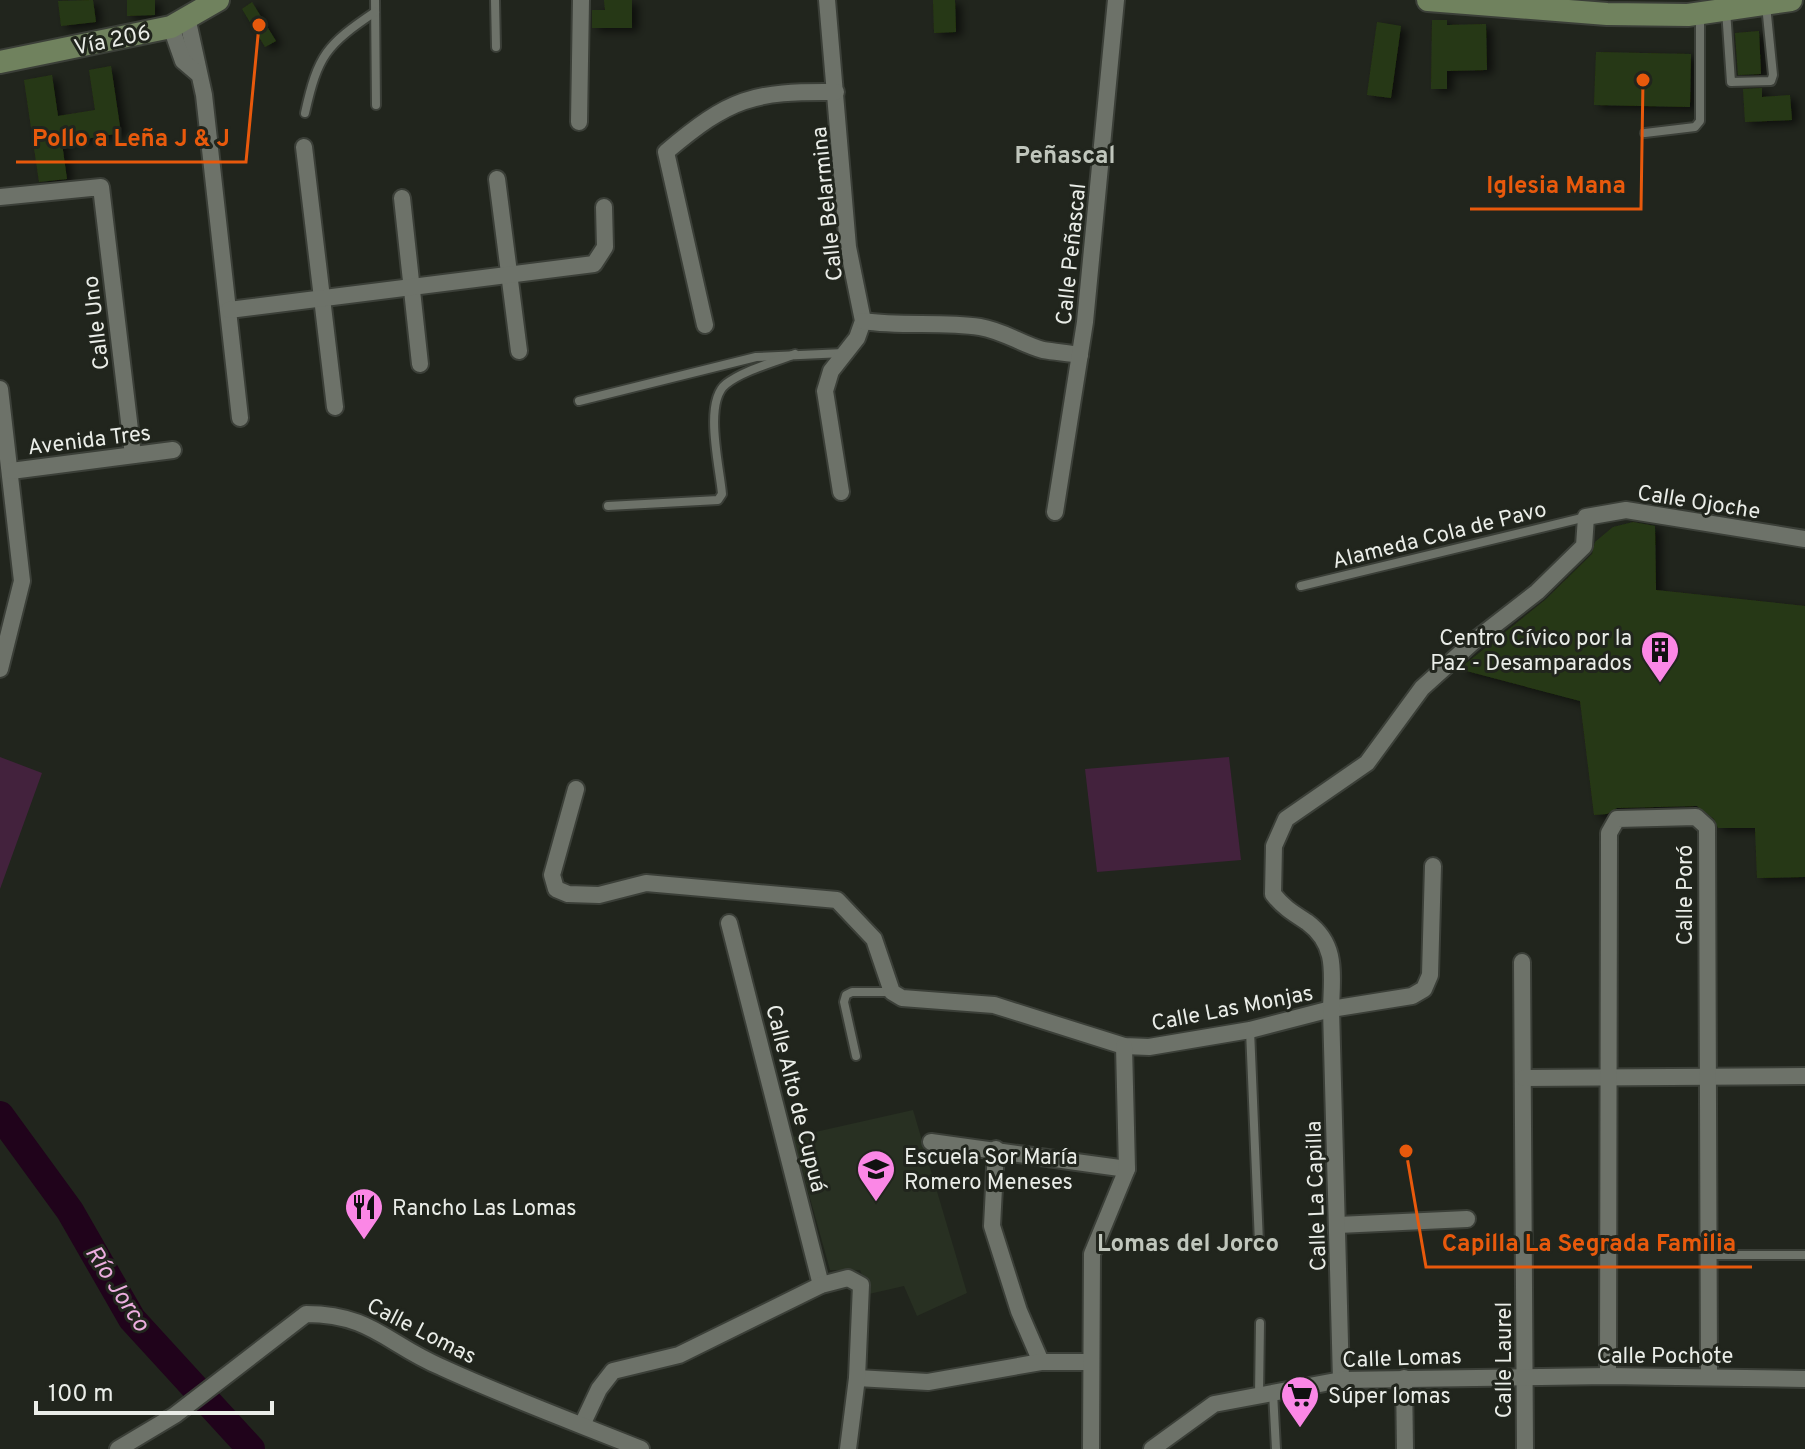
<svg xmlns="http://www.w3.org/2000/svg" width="1805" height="1449" viewBox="0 0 1805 1449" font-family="Overpass,sans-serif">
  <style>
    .built { fill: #283022 }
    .green { fill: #43223d }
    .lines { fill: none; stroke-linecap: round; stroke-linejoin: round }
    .river { stroke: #20031b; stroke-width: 28 }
    .building { fill: #273914; filter: url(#shadow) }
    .lane-casing { stroke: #3b3f38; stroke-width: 12 }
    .street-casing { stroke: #3b3f38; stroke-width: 20 }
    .secondary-casing { stroke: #3b3f38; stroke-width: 26 }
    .lane { stroke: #6d7269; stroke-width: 8 }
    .street { stroke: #6d7269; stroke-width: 16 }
    .secondary { stroke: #70825e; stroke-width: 22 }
    .labels { text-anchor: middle; stroke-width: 6; stroke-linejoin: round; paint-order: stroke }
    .street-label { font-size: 22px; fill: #eaede8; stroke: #21251d }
    .poi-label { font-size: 22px; fill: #eaede8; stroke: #21251d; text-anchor: start }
    .neighbourhood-label { font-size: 24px; font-weight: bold; fill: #c0c6bc; stroke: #21251d }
    .water-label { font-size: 24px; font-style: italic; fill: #ecaedf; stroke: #21251d }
    .leader { fill: none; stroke: #e8590c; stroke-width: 3 }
    .callout-dot { fill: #e8590c; stroke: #21251d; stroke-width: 3 }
    .callout-label { font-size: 24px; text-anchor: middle; font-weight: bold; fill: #e8590c; stroke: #21251d; stroke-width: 6; stroke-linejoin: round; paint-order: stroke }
  </style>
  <defs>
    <filter id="shadow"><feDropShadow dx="6" dy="3.5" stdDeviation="4" flood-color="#0009"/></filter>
  </defs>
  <rect width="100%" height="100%" fill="#21251d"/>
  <polygon class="built" points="913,1110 967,1293 917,1316 904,1286 869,1294 860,1270 830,1270 793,1137"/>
  <g class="green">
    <polygon points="0,757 42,773 0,889"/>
    <polygon points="1229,757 1241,860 1097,872 1085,769"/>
  </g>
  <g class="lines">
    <polyline class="river" points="0,1115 70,1211 132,1319 251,1449"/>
  </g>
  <g class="building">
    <polygon points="93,0 96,22 61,26 58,1"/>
    <polygon points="127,0 155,0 155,15 127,16"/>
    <polygon points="604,0 632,0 632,28 592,28 592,10 605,10"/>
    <polygon points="933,0 955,0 956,32 934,33"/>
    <polygon points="252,2 276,41 265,47 242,9"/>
    <polygon points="1432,20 1447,20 1447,25 1486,24 1487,70 1447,71 1447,89 1431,89"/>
    <polygon points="1377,22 1401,26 1391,98 1367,95"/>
    <polygon points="1759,31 1761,74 1738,75 1735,33"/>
    <polygon points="1596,52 1691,54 1690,107 1594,105"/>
    <polygon points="111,66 121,133 62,143 67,179 39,182 24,80 52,75 58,116 95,110 89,70"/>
    <polygon points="1762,88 1762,97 1790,95 1792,120 1745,122 1743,89"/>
    <polygon points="1633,522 1655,526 1656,590 1805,606 1805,877 1757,878 1755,828 1718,828 1714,819 1697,806 1617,808 1607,814 1594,815 1580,701 1459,669 1545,600 1592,554 1595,542 1613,527"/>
  </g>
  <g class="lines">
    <g class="lane-casing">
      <g id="lane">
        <polyline points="375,0 376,105"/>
        <polyline points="495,0 496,47"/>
        <polyline points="1726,10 1731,82 1771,81 1773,75 1766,5"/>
        <path d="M305 113C318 55 326 45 375 12"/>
        <polyline points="1645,133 1695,127 1700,121 1700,17"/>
        <polyline points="579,401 756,357 844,353"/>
        <path d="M608 506 718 500 722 494C720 468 703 402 726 384 744 370 773 363 795 354"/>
        <polyline points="1301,586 1586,517"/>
        <polyline points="1250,1030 1259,1243"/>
        <polyline points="856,1056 844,1002 846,995 852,992 891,992"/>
        <polyline points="1708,1255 1805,1255"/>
        <polyline points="1273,1392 1276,1449"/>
        <polyline points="1259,1395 1260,1323"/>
      </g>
    </g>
    <g class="street-casing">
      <g id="street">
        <polyline points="827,0 848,247 863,321 857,338 831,371 825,391 841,492"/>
        <polyline points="187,17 204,95 240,418"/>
        <polyline points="171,27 183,61 197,73"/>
        <polyline points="579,122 581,0"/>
        <polyline points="304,147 335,407"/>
        <polyline points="497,179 519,351"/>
        <polyline points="0,197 101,187 133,455"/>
        <polyline points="402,198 420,364"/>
        <polyline points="229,310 594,264 605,247 604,207"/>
        <path d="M863 321C902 327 941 321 980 327 1004 331 1021 344 1043 350 1055 352 1068 353 1080 355"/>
        <path d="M705 325 666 152C730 98 752 91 836 92"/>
        <polyline points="0,389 22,581 0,669"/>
        <polyline points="11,471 173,450"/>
        <polyline points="1055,512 1085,322 1116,0"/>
        <polyline points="576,789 552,875 556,889 568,894 599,895 646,883 837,900 874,939 892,992 902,998 994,1005 1124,1046 1149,1047 1250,1030 1331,1009 1412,996 1424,989 1430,975 1433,866"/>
        <polyline points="729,923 821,1285"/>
        <polyline points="1522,962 1525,1449"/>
        <polyline points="1524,1078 1805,1076"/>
        <polyline points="931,1142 1127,1169"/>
        <polyline points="996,1149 992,1226 1019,1311 1041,1362"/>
        <polyline points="1338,1225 1467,1219"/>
        <polyline points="1608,1376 1609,833 1617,819 1696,817 1707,827 1709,1377"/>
        <polyline points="857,1378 928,1382 1041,1362 1090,1362"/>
        <polyline points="1404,1378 1405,1449"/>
        <path d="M1341 1380 1331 1009C1332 974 1338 945 1307 922 1293 913 1283 907 1273 894L1274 846 1286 819 1367 763 1422 688 1474 641 1537 592 1584 546 1586 517 1626 510 1805 539"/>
        <polyline points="582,1425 599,1389 613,1371 679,1355 821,1285 848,1278 861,1285 857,1378 848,1449"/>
        <path d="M118 1449 175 1415 306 1314C371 1314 387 1344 441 1367 506 1397 574 1422 641 1449"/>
        <polyline points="1091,1449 1092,1254 1127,1169 1124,1046"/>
        <polyline points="1152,1449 1214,1404 1341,1380 1608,1376 1805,1379"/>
      </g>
    </g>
    <g class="secondary-casing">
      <g id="secondary">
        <polyline points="1428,0 1607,14 1688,15 1791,0"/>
        <polyline points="0,62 171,27 218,0"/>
      </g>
    </g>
    <use href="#lane" class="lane"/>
    <use href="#street" class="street"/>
    <use href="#secondary" class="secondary"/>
  </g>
  <defs>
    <g id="building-pin" transform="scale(2)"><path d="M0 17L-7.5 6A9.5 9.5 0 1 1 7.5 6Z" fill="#fb87e6" stroke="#21251d"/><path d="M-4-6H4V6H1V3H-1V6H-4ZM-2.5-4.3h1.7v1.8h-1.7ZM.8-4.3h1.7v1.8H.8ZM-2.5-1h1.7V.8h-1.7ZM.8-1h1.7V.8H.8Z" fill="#111"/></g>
    <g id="school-pin" transform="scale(2)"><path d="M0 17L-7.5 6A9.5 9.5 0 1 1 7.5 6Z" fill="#fb87e6" stroke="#21251d"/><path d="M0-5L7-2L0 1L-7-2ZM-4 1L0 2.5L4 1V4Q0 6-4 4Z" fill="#111"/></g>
    <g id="restaurant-pin" transform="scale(2)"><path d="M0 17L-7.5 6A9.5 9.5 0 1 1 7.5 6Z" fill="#fb87e6" stroke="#21251d"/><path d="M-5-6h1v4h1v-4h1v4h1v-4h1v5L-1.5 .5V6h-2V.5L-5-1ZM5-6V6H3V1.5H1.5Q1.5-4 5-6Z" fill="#111"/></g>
    <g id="supermarket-pin" transform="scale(2)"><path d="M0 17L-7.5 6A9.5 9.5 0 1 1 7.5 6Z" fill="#fb87e6" stroke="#21251d"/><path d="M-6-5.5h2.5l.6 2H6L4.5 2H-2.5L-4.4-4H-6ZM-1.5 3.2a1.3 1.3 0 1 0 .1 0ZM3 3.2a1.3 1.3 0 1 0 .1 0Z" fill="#111"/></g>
  </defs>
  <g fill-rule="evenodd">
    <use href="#building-pin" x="1660" y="650"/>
    <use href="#school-pin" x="876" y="1169"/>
    <use href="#restaurant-pin" x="364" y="1207"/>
    <use href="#supermarket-pin" x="1300" y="1395"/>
  </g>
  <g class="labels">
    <g class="street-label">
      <text transform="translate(112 39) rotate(-12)" y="8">Vía 206</text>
      <text transform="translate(826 204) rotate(-96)" y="8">Calle Belarmina</text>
      <text transform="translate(1070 254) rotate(-84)" y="8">Calle Peñascal</text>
      <text transform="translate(95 323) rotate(-97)" y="8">Calle Uno</text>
      <text transform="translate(89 439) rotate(-7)" y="8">Avenida Tres</text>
      <text transform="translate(1699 501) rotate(9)" y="8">Calle Ojoche</text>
      <text transform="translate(1439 534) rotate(-14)" y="8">Alameda Cola de Pavo</text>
      <text transform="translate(1684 895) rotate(-90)" y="8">Calle Poró</text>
      <text transform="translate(1232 1007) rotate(-11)" y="8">Calle Las Monjas</text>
      <text transform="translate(797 1098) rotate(76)" y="8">Calle Alto de Cupuá</text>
      <text transform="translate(1315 1196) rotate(-92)" y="8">Calle La Capilla</text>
      <text transform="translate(422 1330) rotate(27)" y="8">Calle Lomas</text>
      <text x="1665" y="1363">Calle Pochote</text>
      <text transform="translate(1402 1357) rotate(-2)" y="8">Calle Lomas</text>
      <text transform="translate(1503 1360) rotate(-90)" y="8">Calle Laurel</text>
    </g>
    <g class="poi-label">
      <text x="1632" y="645" text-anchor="end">Centro Cívico por la<tspan x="1632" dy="25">Paz - Desamparados</tspan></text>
      <text x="904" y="1164">Escuela Sor María<tspan x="904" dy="25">Romero Meneses</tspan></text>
      <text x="392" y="1215">Rancho Las Lomas</text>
      <text x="1328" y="1403">Súper lomas</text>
    </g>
    <g class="neighbourhood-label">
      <text x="1065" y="163">Peñascal</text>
      <text x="1188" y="1251">Lomas del Jorco</text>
    </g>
    <g class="water-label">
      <text transform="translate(118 1288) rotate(57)" y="8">Río Jorco</text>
    </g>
  </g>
  <path class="leader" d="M259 25L246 162H16M1643 80L1641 209H1470M1406 1151L1426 1267H1752"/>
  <g class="callout-dot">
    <circle cx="259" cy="25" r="8"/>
    <circle cx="1643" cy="80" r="8"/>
    <circle cx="1406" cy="1151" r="8"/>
  </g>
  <g class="callout-label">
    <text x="131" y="146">Pollo a Leña J &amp; J</text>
    <text x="1556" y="193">Iglesia Mana</text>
    <text x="1589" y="1251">Capilla La Segrada Familia</text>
  </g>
  <path d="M36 1401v12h236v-12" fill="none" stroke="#eaede8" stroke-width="4"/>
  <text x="48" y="1401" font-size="24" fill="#eaede8" stroke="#21251d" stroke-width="6" paint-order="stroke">100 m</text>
</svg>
